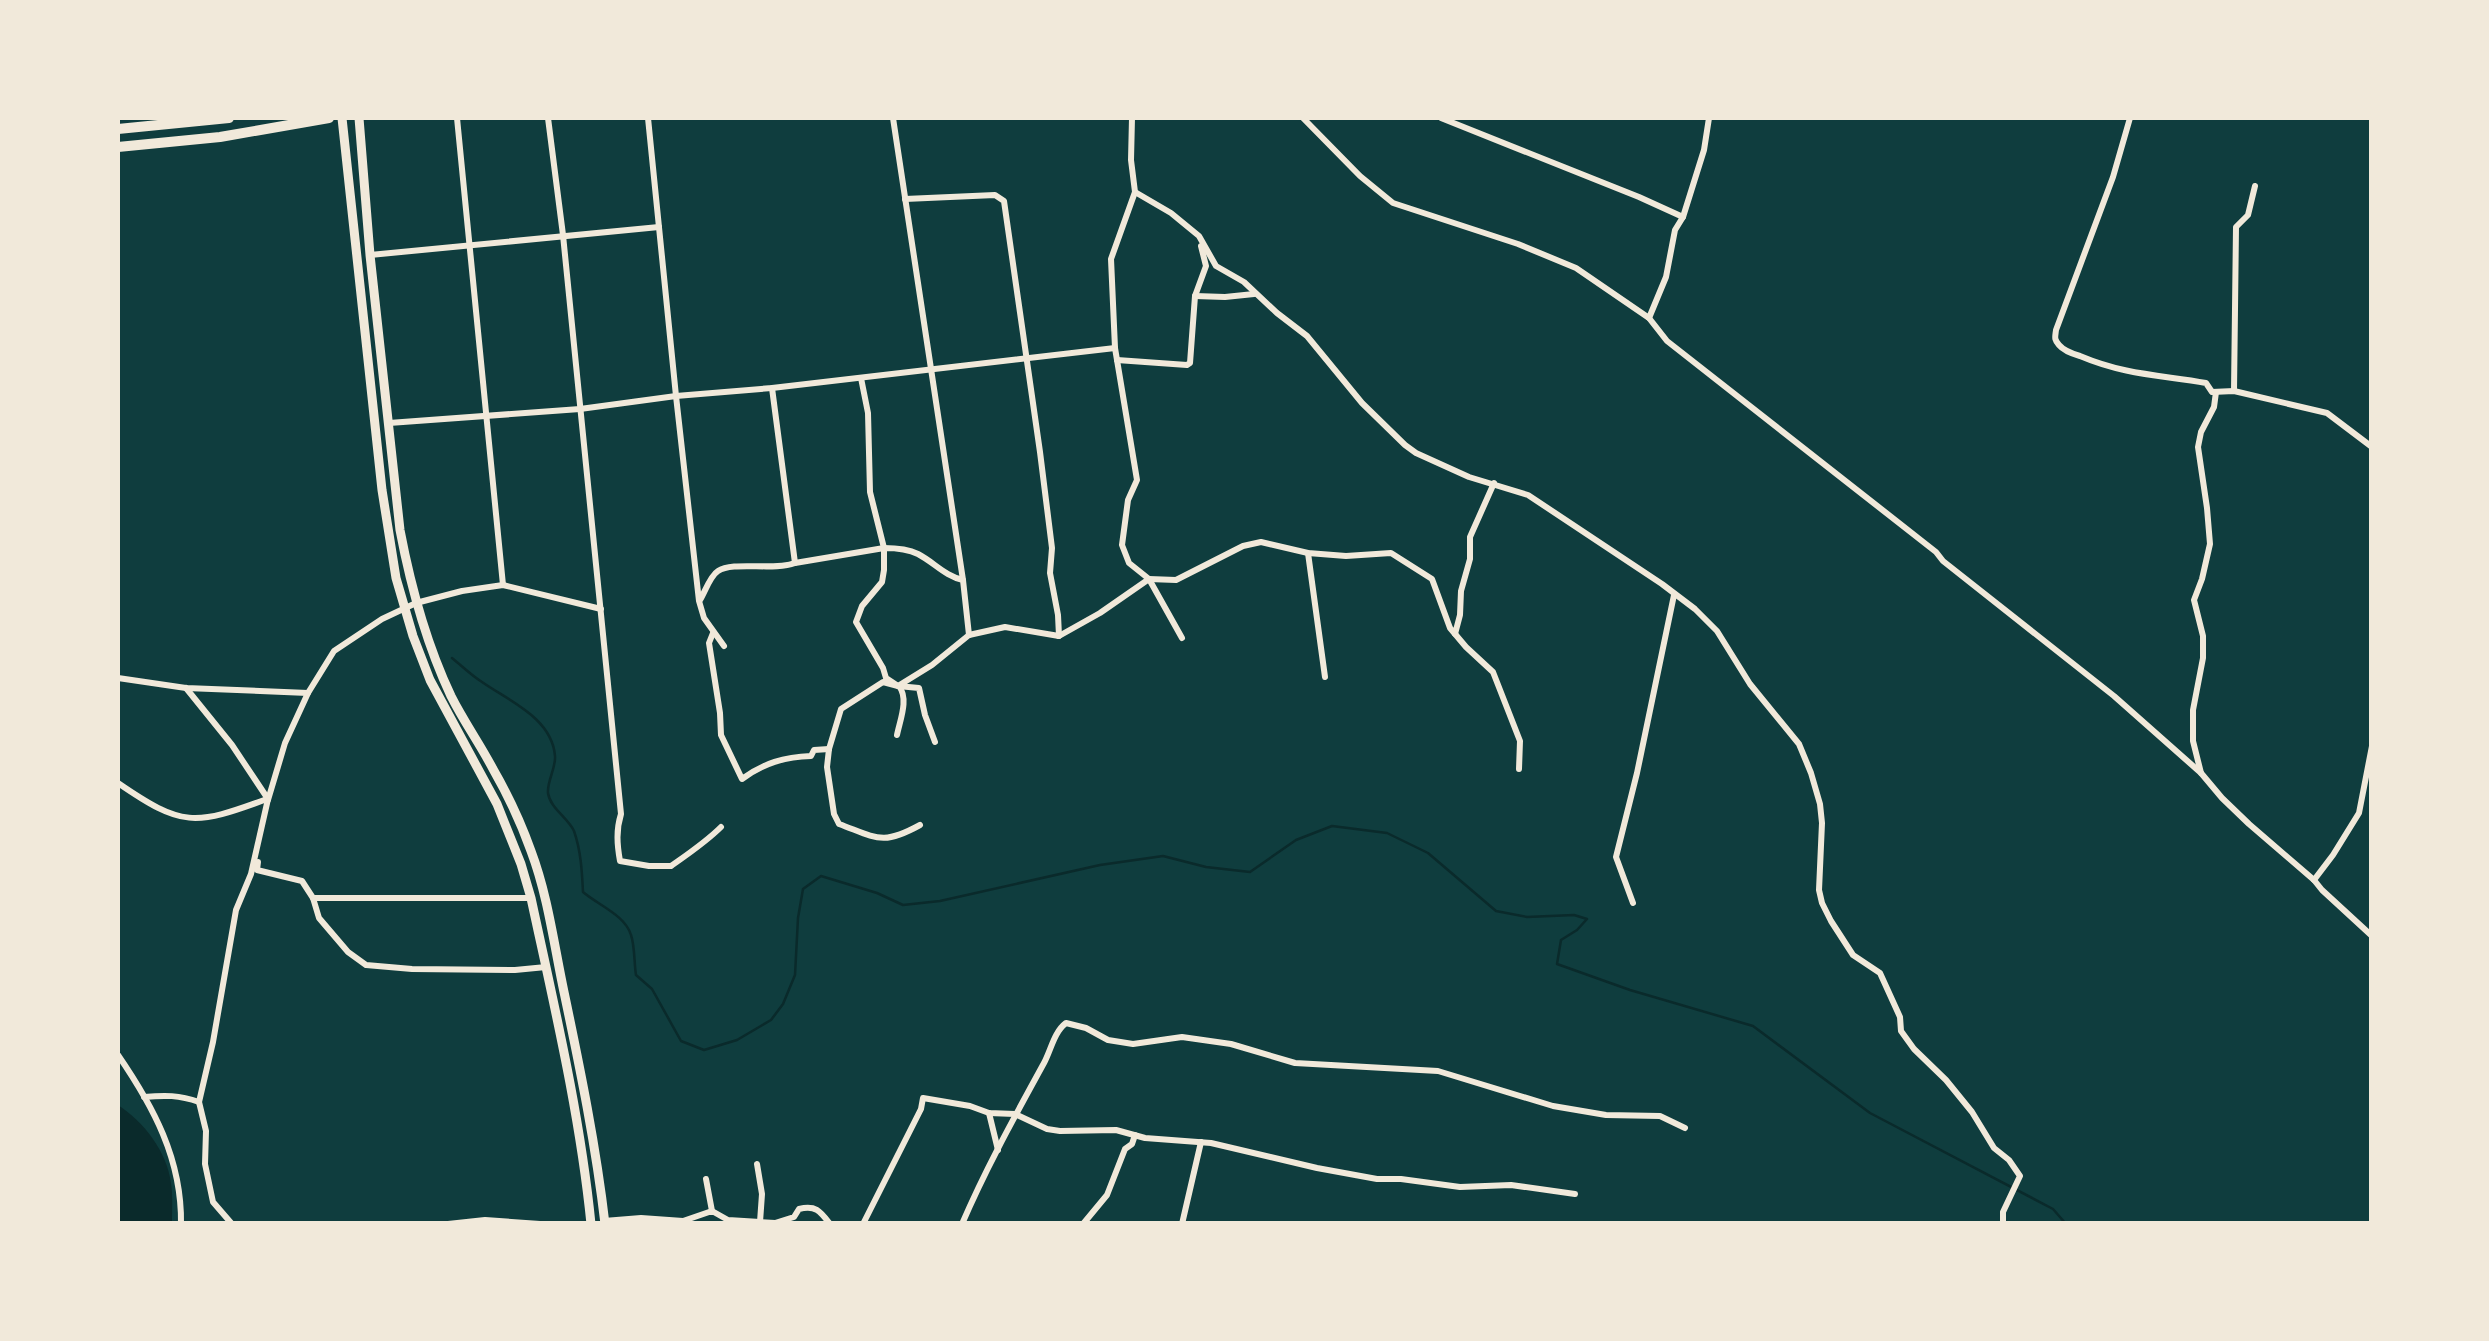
<svg xmlns="http://www.w3.org/2000/svg" width="2489" height="1341" viewBox="0 0 2489 1341" font-family="'Roboto Condensed',sans-serif">
  <style>
    .water { fill: #0a2a2b }
    .lines { fill: none; stroke-linecap: round; stroke-linejoin: round }
    .stream { stroke: #0a2a2b; stroke-width: 2.5 }
    .minor { stroke: #f1e9da; stroke-width: 6 }
    .primary { stroke: #f1e9da; stroke-width: 9 }
    .trunk { stroke: #f1e9da; stroke-width: 10 }
  </style>
  <rect width="100%" height="100%" fill="#0f3d3e"/>
  <path class="water" d="M118 1105C143 1121 167 1151 171 1183 173 1196 172 1210 172 1223H118Z"/>
  <g class="lines">
    <path class="stream" d="M452 658C462 666 471 675 482 682 509 701 552 718 555 756 556 768 547 781 548 793 550 808 568 818 574 831 581 851 582 872 583 892 598 905 625 915 631 935 635 947 634 963 636 975L652 989 681 1041 704 1050 737 1040 771 1020 783 1004 795 975 798 918 803 889 821 876 877 893 903 905 940 901 1100 865 1163 856 1206 867 1250 872 1296 840 1332 826 1387 833 1428 853 1496 911 1527 917 1574 915 1587 919 1577 930 1561 940 1557 964 1630 990 1753 1026 1870 1113 2053 1209 2066 1224"/>
    <g class="minor">
      <polyline points="457,118 503,585"/>
      <path d="M548 118 563 235 621 814C616 830 617 844 620 861L649 866H671C688 854 706 842 721 827"/>
      <polyline points="648,118 676,396 699,601 704,618 724,646"/>
      <polyline points="893,118 963,580"/>
      <polyline points="1132,118 1131,160 1135,192 1171,213 1199,236 1216,266 1244,282 1277,313 1307,336 1362,403 1405,445 1416,453 1469,477 1528,495 1662,584 1695,609 1717,631 1750,684 1799,744 1811,773 1820,804 1822,823 1819,890 1822,903 1831,921 1853,955 1880,973 1900,1017 1901,1031 1914,1049 1946,1080 1972,1112 1994,1148 2009,1160 2020,1176 2003,1212 2003,1224"/>
      <polyline points="1303,118 1360,176 1393,203 1518,244 1576,268 1649,318 1667,341 1936,552 1943,561 2114,696 2201,773 2222,798 2249,824 2314,880 2322,890 2372,936"/>
      <polyline points="1441,118 1639,197 1683,217"/>
      <path d="M2130 118 2113 177 2056 330C2055 338 2054 339 2059 345 2064 351 2073 354 2080 356 2125 375 2160 375 2206 383L2212 392 2234 391 2327 413 2372 447"/>
      <polyline points="1135,192 1111,259 1115,348 1137,480 1128,500 1122,545 1129,563 1149,579 1182,638"/>
      <polyline points="905,199 995,195 1004,201 1040,452 1052,548 1050,573 1058,615 1059,636"/>
      <polyline points="370,255 659,227"/>
      <polyline points="1195,296 1225,297 1254,294"/>
      <polyline points="1649,318 1666,277 1675,230 1683,217 1704,150 1709,118"/>
      <polyline points="1117,360 1187,365 1190,363 1195,296 1206,266 1201,246"/>
      <polyline points="861,378 868,413 870,492 884,548 884,570 882,582 862,606 856,622 883,668 886,678 898,686 919,688 925,715 935,742"/>
      <path d="M772 388 795 563 884 548C896 548 908 549 918 554 935 563 945 576 963 580L969 635"/>
      <polyline points="2234,391 2236,227 2248,215 2255,186"/>
      <polyline points="389,423 580,409 676,396 772,388 1115,348"/>
      <polyline points="1308,553 1325,677"/>
      <path d="M700 600C705 592 710 576 718 571 733 561 773 571 795 563"/>
      <path d="M713 633 709 643 720 713 721 735 742 779C764 763 784 757 811 756L814 750 829 749"/>
      <polyline points="1455,634 1460,615 1461,591 1470,559 1470,537 1494,483"/>
      <polyline points="118,678 186,688 308,693 334,651 382,619 416,603 462,591 503,585 601,609"/>
      <polyline points="186,688 232,745 268,799 251,874 236,910 213,1042 199,1102 206,1131 205,1164 213,1202 232,1224"/>
      <path d="M897 735C900 720 909 699 899 686"/>
      <polyline points="2201,773 2193,741 2193,710 2203,658 2203,636 2194,600 2202,579 2210,544 2207,508 2198,447 2201,432 2214,407 2216,392 2213,392"/>
      <path d="M118 783C182 827 194 826 267 799"/>
      <polyline points="268,800 285,743 308,693"/>
      <path d="M920 825C882 846 877 838 839 824L834 814 827 767 829 749 841 709 883 682 898 686 932 665 969 635 1005 627 1059 636 1100 613 1149 579 1176 580 1243 546 1261 542 1308 553 1346 556 1391 553 1432 579 1450 628 1466 647 1493 672 1520 741 1519 769"/>
      <polyline points="258,862 257,870 302,881 313,898 319,918 348,952 366,965 412,969 515,970 546,967"/>
      <polyline points="2314,880 2333,855 2359,813 2372,746"/>
      <polyline points="313,898 531,898"/>
      <polyline points="1633,903 1616,857 1637,773 1674,595"/>
      <path d="M118 1055C153 1106 182 1159 181 1224"/>
      <path d="M144 1097C165 1095 179 1095 199 1102"/>
      <polyline points="989,1113 998,1150"/>
      <polyline points="757,1164 762,1194 760,1222"/>
      <polyline points="706,1179 712,1211"/>
      <path d="M604 1221 641 1218 683 1221 712 1211 728 1220 775 1223 794 1217 799 1209C816 1205 820 1211 830 1224"/>
      <polyline points="448,1224 485,1220 540,1224"/>
      <polyline points="863,1224 921,1109 923,1098 970,1106 989,1113 1015,1114 1047,1129 1060,1131 1116,1130 1145,1138 1211,1143 1317,1168 1377,1179 1401,1179 1460,1187 1511,1185 1575,1194"/>
      <path d="M962 1224C986 1168 1015 1116 1044 1063 1051 1050 1054 1032 1066 1023L1086 1028 1108 1040 1133 1044 1182 1037 1231 1044 1295 1063 1438 1071 1553 1106 1606 1115 1660 1116 1685 1128"/>
      <polyline points="1083,1224 1107,1195 1125,1149 1132,1144 1135,1135"/>
      <polyline points="1182,1224 1201,1142"/>
    </g>
    <g class="primary">
      <path d="M342 118 382 490 396 578 413 636 430 680 497 804 521 864 531 898C554 1005 580 1114 591 1224"/>
      <path d="M359 118 370 255 400 530C411 588 426 643 451 696 464 722 480 744 493 769 508 795 521 823 531 851 548 896 554 945 564 992 580 1068 596 1146 605 1224"/>
    </g>
    <g class="trunk">
      <polyline points="118,129 229,118"/>
      <polyline points="118,147 220,137 329,118"/>
    </g>
  </g>
  <rect width="2489" height="1341" fill="none" stroke="#f1e9da" stroke-width="240"/>
</svg>
